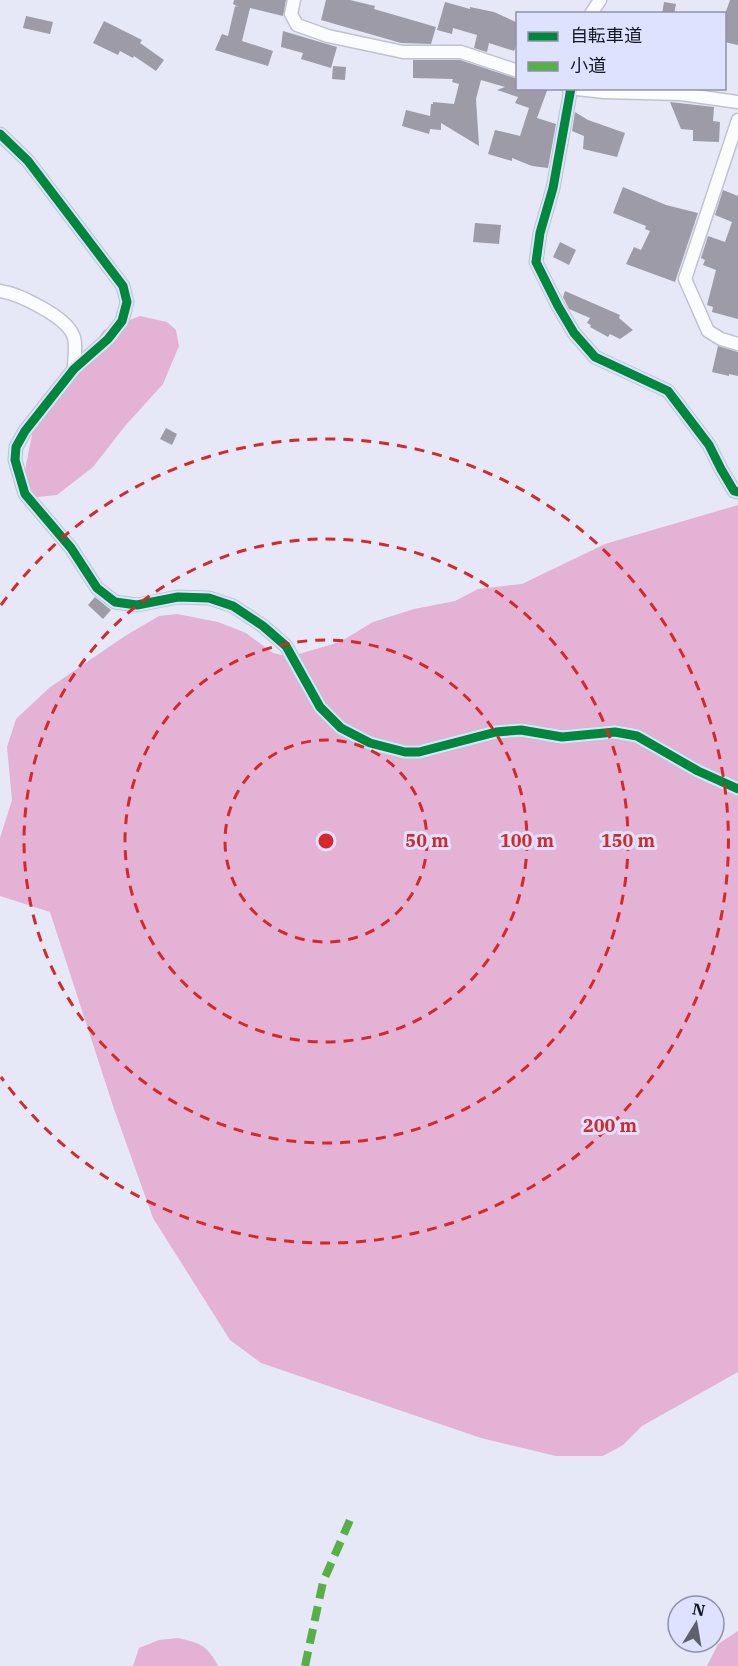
<svg xmlns="http://www.w3.org/2000/svg" width="738" height="1666" viewBox="0 0 738 1666" font-family="'IBM Plex Serif','Noto Sans JP',serif">
  <style>
    .forest { fill: #e4b2d4 }
    .building { fill: #9d9ba7 }
    .lines { fill: none; stroke-linecap: round; stroke-linejoin: round }
    .minor-casing { stroke: #c0c2cf; stroke-width: 15 }
    .minor { stroke: #fbfcfe; stroke-width: 12 }
    .quiet { stroke: #55b145; stroke-width: 8; stroke-dasharray: 15 8; stroke-linecap: butt }
    .cycleway-casing { stroke: #dee2ff; stroke-width: 13 }
    .cycleway { stroke: #00873e; stroke-width: 9 }
    .ring { fill: none; stroke: #d62828; stroke-width: 3; stroke-dasharray: 10 8 }
    .centre { fill: #d62828; stroke: #dee2ff; stroke-width: 3 }
    .ring-label { font-size: 18px; text-anchor: middle; font-weight: bold; fill: #d62828; stroke: #dee2ff; stroke-width: 6; stroke-linejoin: round; paint-order: stroke }
  </style>
  <rect width="100%" height="100%" fill="#e6e8f7"/>
  <g class="forest">
    <polygon points="140,316 167,322 176,330 179,346 163,384 125,426 93,467 57,495 37,497 21,490 33,430 104,330"/>
    <polygon points="738,505 738,1372 642,1426 623,1445 603,1456 556,1456 481,1438 261,1363 230,1340 153,1218 114,1109 50,912 0,896 0,838 12,800 7,747 16,719 49,688 125,636 159,616 177,614 218,622 246,633 273,653 282,655 299,654 340,642 373,622 414,609 455,601 478,589 522,584 605,544"/>
    <polygon points="738,1631 738,1666 707,1666 718,1644"/>
    <path d="M178 1638C200 1643 207 1645 218 1666H133L139 1648 159 1640Z"/>
  </g>
  <g class="building">
    <polygon points="234,0 286,0 283,16 250,8 242,41 273,51 268,66 215,50 222,34 228,36 235,6 239,7 233,4"/>
    <polygon points="326,0 350,0 375,6 374,9 436,27 431,44 401,43 321,20"/>
    <polygon points="730,0 738,0 738,45 724,42 724,17"/>
    <polygon points="445,2 470,9 470,7 494,12 518,23 518,41 514,51 489,43 487,52 474,48 477,35 453,28 452,34 437,30"/>
    <polygon points="664,2 676,4 674,14 662,14"/>
    <polygon points="26,16 53,22 50,34 23,28"/>
    <polygon points="104,21 142,40 140,43 164,60 156,71 134,56 133,58 120,51 118,55 93,43"/>
    <polygon points="283,31 337,47 331,68 301,59 303,53 281,47"/>
    <polygon points="413,60 460,60 518,79 518,88 548,88 537,118 556,124 548,168 532,166 512,158 512,161 488,154 495,130 520,136 529,108 515,103 518,97 497,90 505,87 481,80 476,99 479,146 441,123 441,130 430,129 429,134 402,126 406,110 430,116 431,104 433,104 433,102 454,104 459,84 452,82 453,79 413,78"/>
    <polygon points="333,66 346,67 345,80 332,79"/>
    <polygon points="670,102 714,107 713,121 720,122 719,142 693,141 693,130 681,129"/>
    <polygon points="575,112 588,120 625,133 617,157 583,149 584,136 572,131"/>
    <polygon points="623,187 666,205 698,213 675,282 626,264 634,247 641,250 650,231 645,229 646,226 613,213"/>
    <polygon points="723,190 738,196 738,319 712,312 713,307 707,305 716,270 703,265 705,260 701,258 708,236 725,242 732,222 715,215"/>
    <polygon points="475,223 501,225 499,244 473,242"/>
    <polygon points="560,242 576,250 569,265 553,257"/>
    <polygon points="565,291 620,315 619,318 633,330 620,339 610,334 608,337 590,327 591,325 587,323 590,318 569,309 563,297"/>
    <polygon points="718,346 738,352 738,376 729,374 729,376 712,372"/>
    <polygon points="166,428 177,434 172,445 160,439"/>
    <polygon points="95,597 111,610 103,619 88,605"/>
  </g>
  <g class="lines">
    <g class="minor-casing">
      <g id="minor">
        <polyline points="294,0 291,14 297,25 328,36 403,52 461,52 518,71"/>
        <polyline points="591,14 600,0"/>
        <polyline points="568,88 604,92 681,94 738,102"/>
        <polyline points="571,88 553,188 540,233 536,262 558,306 574,333 595,357 668,391 709,445 721,469 734,491 738,492"/>
        <polyline points="738,120 685,279 708,331 721,339 738,344"/>
        <polyline points="0,134 28,161 123,286 127,302 122,321 108,339 74,369 25,431 16,447 15,460 25,494 71,548 97,588 115,602 137,605 178,597 209,598 233,606 263,626 286,646 320,707 341,728 370,743 405,752 419,752 496,732 521,730 562,737 615,732 637,736 698,771 738,789"/>
        <path d="M0 291C19 294 65 316 73 335 77 343 74 359 74 369"/>
      </g>
    </g>
    <use href="#minor" class="minor"/>
    <polyline class="quiet" points="305,1666 323,1582 350,1520"/>
    <g class="cycleway-casing">
      <g id="cycleway">
        <polyline points="571,88 553,188 540,233 536,262 558,306 574,333 595,357 668,391 709,445 721,469 734,491 738,492"/>
        <polyline points="0,134 28,161 123,286 127,302 122,321 108,339 74,369 25,431 16,447 15,460 25,494 71,548 97,588 115,602 137,605 178,597 209,598 233,606 263,626 286,646 320,707 341,728 370,743 405,752 419,752 496,732 521,730 562,737 615,732 637,736 698,771 738,789"/>
      </g>
    </g>
    <use href="#cycleway" class="cycleway"/>
  </g>
  <g class="ring">
    <circle cx="326" cy="841" r="101"/>
    <circle cx="326" cy="841" r="201"/>
    <circle cx="326" cy="841" r="302"/>
    <path d="M1 605A402 402 0 1 1 1 1077"/>
  </g>
  <circle cx="326" cy="841" r="9" class="centre"/>
  <g class="ring-label">
    <text x="427" y="847">50 m</text>
    <text x="527" y="847">100 m</text>
    <text x="628" y="847">150 m</text>
    <text x="610" y="1132">200 m</text>
  </g>
  <rect x="516" y="12" width="210" height="78" fill="#dee2ff" stroke="#8e91a7" stroke-width="1.5"/>
  <rect x="528" y="32" width="30" height="9" fill="#00873e" stroke="#8e91a7" stroke-width="1.5"/>
  <text x="570" y="42" font-size="18" fill="#161724">自転車道</text>
  <rect x="528" y="62" width="30" height="9" fill="#55b145" stroke="#8e91a7" stroke-width="1.5"/>
  <text x="570" y="72" font-size="18" fill="#161724">小道</text>
  <g transform="translate(696 1624) rotate(11)"><circle r="28" fill="#dee2ff" stroke="#8e91a7" stroke-width="1.5"/>
  <path d="M0-4.5L10 22L0 15L-10 22Z" fill="#5f606e"/>
  <text y="-9" font-size="16" font-weight="bold" text-anchor="middle" fill="#161724">N</text>
  </g>
</svg>
